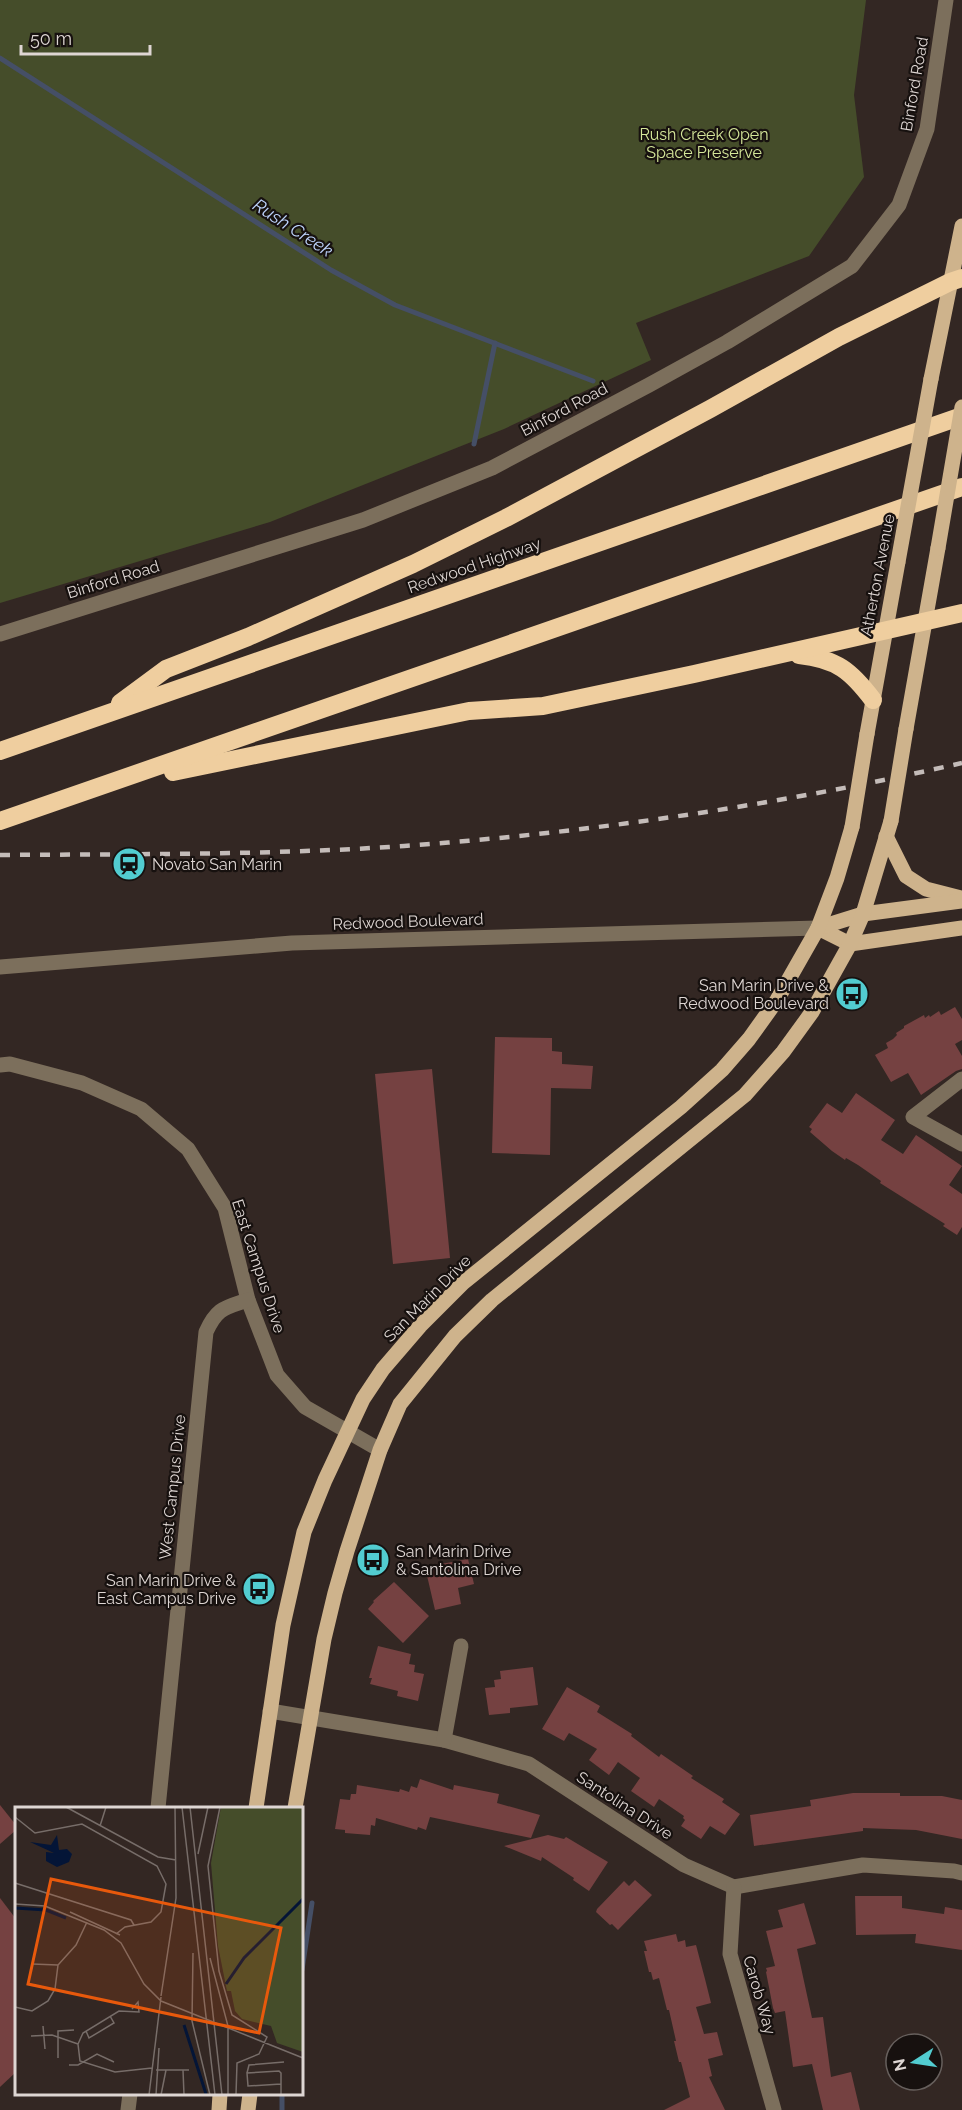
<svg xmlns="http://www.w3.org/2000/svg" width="962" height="2110" viewBox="0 0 962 2110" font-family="Raleway,sans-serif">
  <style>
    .green { fill: #454d2a }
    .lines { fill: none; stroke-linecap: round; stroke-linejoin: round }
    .stream { stroke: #454f66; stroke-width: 5 }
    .building { fill: #754141 }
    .minor { stroke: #7c6f5c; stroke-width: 15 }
    .major { stroke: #ceb38c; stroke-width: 15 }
    .highway { stroke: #efce9f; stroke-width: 18 }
    .rail { stroke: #c4bcb9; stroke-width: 4.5; stroke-dasharray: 10 10; stroke-linecap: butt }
    .major-bridge { stroke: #ceb38c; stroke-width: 15 }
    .labels { text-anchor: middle; stroke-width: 4.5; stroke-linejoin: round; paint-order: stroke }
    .street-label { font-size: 16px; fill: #ded6d3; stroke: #17110f }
    .park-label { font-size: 16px; fill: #d5e79a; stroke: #17110f }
    .poi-label { font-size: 16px; fill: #ded6d3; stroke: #17110f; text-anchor: start }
    .water-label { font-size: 18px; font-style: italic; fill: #bcd2fa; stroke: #17110f }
    .inset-river { fill: none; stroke: #041537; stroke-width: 3 }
    .inset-road { fill: none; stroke: #776d69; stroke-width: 1.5 }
    .view { fill: #e8590c; fill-opacity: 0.15; stroke: #e8590c; stroke-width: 3 }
    .inset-edge { fill: none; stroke: #ded6d3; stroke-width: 3 }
  </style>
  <rect width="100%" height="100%" fill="#332723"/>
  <polygon class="green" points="0,0 866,0 854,95 864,177 809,256 636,323 651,360 504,429 270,522 0,603"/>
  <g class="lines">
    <g class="stream">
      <polyline points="0,58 331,270 395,305 593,381"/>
      <polyline points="474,444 495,343"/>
      <polyline points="302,1970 312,1903"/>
      <polyline points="282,2094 282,2110"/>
    </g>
  </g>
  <g class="building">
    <polygon points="955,1007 962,1019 962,1040 955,1044 962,1056 962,1069 956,1071 921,1095 908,1073 891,1082 875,1055 888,1048 886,1043 893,1039 897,1035 896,1033 904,1028 904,1026 924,1015 925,1018 929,1015 930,1017 939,1011 941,1015"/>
    <polygon points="495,1037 552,1038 552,1051 562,1052 562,1064 593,1066 591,1089 551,1088 550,1155 492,1153"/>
    <polygon points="432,1069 450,1258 393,1264 375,1074"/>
    <polygon points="856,1093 895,1120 881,1140 903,1154 916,1135 962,1166 949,1185 962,1194 962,1227 957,1235 943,1226 945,1224 880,1183 881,1181 858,1165 846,1158 845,1160 832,1151 810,1132 812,1129 809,1127 827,1103 842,1113"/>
    <polygon points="468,1559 474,1584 458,1588 461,1604 435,1610 425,1567"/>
    <polygon points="394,1582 429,1616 403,1643 368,1609 374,1602 373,1601"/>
    <polygon points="378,1646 411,1654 409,1664 415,1665 414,1672 424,1674 418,1701 397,1696 398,1691 370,1684 372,1678 369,1678"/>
    <polygon points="533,1667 538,1705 510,1708 510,1713 489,1715 485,1688 495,1687 494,1680 501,1679 500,1671"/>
    <polygon points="567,1687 600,1706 597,1712 632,1734 631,1736 659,1757 661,1754 693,1776 691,1778 724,1799 722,1802 740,1814 725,1835 710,1826 701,1839 681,1826 685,1820 683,1818 684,1816 659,1799 654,1807 631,1791 640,1778 618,1762 609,1775 589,1760 597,1749 569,1733 564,1741 542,1729"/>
    <polygon points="420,1779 453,1790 454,1785 499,1794 497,1803 540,1815 531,1838 430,1817 426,1830 418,1827 417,1830 376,1818 375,1826 371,1825 370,1835 345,1833 345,1830 335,1829 340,1799 350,1800 351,1794 356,1794 357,1785 399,1792 400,1789 409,1792 411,1786 417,1788"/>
    <polygon points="853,1793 900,1793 900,1796 942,1796 962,1800 962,1839 916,1830 863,1828 863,1831 754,1846 750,1815 811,1806 810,1800"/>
    <polygon points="0,1805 16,1825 16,1830 0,1844"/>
    <polygon points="548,1835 564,1839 566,1837 608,1862 589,1891 573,1880 574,1878 542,1857 541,1861 504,1846"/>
    <polygon points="635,1880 652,1895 618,1930 612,1924 610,1925 596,1912 597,1909 624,1881 629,1886"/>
    <polygon points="855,1896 902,1896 902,1908 944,1914 945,1907 962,1910 962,1950 915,1943 916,1934 856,1935"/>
    <polygon points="0,1898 16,1919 16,2072 0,2087"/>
    <polygon points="804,1903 816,1944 797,1949 812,2018 823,2017 831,2077 851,2072 860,2110 823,2110 812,2064 793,2067 785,2011 775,2013 773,2008 766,1972 767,1971 766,1968 775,1966 766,1931 783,1927 778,1910"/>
    <polygon points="676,1934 678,1942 685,1940 686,1947 696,1945 705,1979 711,2003 696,2007 704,2034 717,2032 723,2055 708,2059 712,2076 709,2077 725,2110 664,2110 690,2097 681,2062 679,2062 674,2041 676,2041 669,2010 667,2010 659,1978 653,1980 651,1972 649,1972 644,1951 647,1951 644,1941"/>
  </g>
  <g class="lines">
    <g class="minor">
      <polyline points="0,634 363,520 492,468 649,385 727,342 852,266 899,205 927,129 946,0"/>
      <polyline points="0,967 292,943 818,928"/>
      <polyline points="0,1065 10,1064 82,1083 141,1109 188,1149 225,1208 248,1300 277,1375 305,1407 380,1450"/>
      <polyline points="962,1079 913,1117 962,1144"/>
      <polyline points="270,1711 444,1740 529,1764 684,1865 734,1887 863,1865 954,1871 962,1873"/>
      <polyline points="444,1740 461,1646"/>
      <path d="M158 1808 206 1332C217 1308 224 1308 248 1300"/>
      <polyline points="734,1887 730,1954 774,2110"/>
      <polyline points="128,2110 130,2094"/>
    </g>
    <g class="major">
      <polyline points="931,379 962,226"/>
      <polyline points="906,729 938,548"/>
      <polyline points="867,734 898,562"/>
      <polyline points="886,836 906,876 926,889 961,898"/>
      <polyline points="818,928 850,944 962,928"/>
      <polyline points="818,928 863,914 962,901"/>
      <polyline points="256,1808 283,1625 304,1532 325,1480 363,1399 383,1369 420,1326 463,1283 681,1107 722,1070 749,1039 777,1000 818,928 837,878 852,827"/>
      <polyline points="295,1808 324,1639 335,1593 347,1551 380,1450 400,1404 455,1336 492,1300 745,1095 783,1052 812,1012 850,944 863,914 891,821"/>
      <polyline points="219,2110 220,2094"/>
      <polyline points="248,2110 250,2094"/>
    </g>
    <g class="highway">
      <path d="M799 655C837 659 851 671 873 700"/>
      <polyline points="120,703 166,669 248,637 413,564 506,518 710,409 839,337 950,282 962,278"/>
      <polyline points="0,751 962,416"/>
      <polyline points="173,772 469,711 543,706 694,674 962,613"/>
      <polyline points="0,821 962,487"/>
    </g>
    <path class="rail" d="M0 855C130 854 260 855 389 847 582 834 774 806 962 763"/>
    <g class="major-bridge">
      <polyline points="938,548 962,407"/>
      <polyline points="898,562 931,379"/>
      <polyline points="891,821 906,729"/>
      <polyline points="852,827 867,734"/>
    </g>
  </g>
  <defs>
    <g id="station-disc" transform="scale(1.725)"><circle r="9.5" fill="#52ccd0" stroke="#17110f"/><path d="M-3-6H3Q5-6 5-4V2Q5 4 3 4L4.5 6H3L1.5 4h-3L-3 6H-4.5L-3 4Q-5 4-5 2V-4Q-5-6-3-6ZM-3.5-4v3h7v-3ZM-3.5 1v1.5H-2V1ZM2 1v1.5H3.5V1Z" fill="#111"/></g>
    <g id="bus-disc" transform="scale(1.725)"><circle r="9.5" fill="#52ccd0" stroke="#17110f"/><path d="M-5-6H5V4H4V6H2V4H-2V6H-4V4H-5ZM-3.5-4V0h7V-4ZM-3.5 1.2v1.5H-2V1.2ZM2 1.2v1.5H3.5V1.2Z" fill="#111"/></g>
  </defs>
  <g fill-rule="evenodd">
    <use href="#station-disc" x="129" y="864"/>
    <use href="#bus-disc" x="852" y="994"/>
    <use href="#bus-disc" x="373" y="1560"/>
    <use href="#bus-disc" x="259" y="1589"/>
  </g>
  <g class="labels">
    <g class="street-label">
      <text transform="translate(914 84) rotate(-80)" y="6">Binford Road</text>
      <text transform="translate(564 409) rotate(-28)" y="6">Binford Road</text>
      <text transform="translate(474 565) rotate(-19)" y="6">Redwood Highway</text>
      <text transform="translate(877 575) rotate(-79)" y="6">Atherton Avenue</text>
      <text transform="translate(113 579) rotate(-17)" y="6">Binford Road</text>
      <text transform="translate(408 921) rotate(-2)" y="6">Redwood Boulevard</text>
      <text transform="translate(259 1266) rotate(72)" y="6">East Campus Drive</text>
      <text transform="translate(427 1298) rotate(-45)" y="6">San Marin Drive</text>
      <text transform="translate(172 1487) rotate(-84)" y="6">West Campus Drive</text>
      <text transform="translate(625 1805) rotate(33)" y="6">Santolina Drive</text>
      <text transform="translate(760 1995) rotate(74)" y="6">Carob Way</text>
    </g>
    <g class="park-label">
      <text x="704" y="140">Rush Creek Open<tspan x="704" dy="18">Space Preserve</tspan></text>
    </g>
    <g class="poi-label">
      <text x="152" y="870">Novato San Marin</text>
      <text x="829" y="991" text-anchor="end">San Marin Drive &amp;<tspan x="829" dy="18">Redwood Boulevard</tspan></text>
      <text x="396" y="1557">San Marin Drive<tspan x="396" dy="18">&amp; Santolina Drive</tspan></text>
      <text x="236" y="1586" text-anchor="end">San Marin Drive &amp;<tspan x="236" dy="18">East Campus Drive</tspan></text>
    </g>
    <g class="water-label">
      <text transform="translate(293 228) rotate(33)" y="6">Rush Creek</text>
    </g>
  </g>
  <g transform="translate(15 1807)">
    <rect width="288" height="288" fill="#332723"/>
    <path d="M206 0H288V245L262 236 256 219 227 212 220 204 216 184H212L203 139 196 56Z" fill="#454d2a"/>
    <path d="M42 28 44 43 52 42 57 47 54 55 42 60 31 54V45L39 46 15 35 36 38Z" fill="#041537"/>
    <path class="inset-river" d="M0 101 31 103 51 111M211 177 229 151 288 92M169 218 191 287"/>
    <path class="inset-road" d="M51 0 143 50 161 53M167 0 200 288M175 0 207 288M205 0 193 59 204 164 217 208 252 230 244 247 222 256 221 288M0 10 20 26 67 17 142 59 151 77 146 105 136 115 110 120 101 127M85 19 91 0M183 47 193 0M0 76 116 113 119 118M0 97 30 99 89 123 106 136 129 177 146 194 288 251M55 105 105 128M178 146 177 214 195 288M195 151 213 219V288M17 157 43 158M146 189 161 91 160 0M0 200 17 204 33 194 40 182 43 158 61 138 72 115M117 202 123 195 124 205 104 204 68 226 63 237 65 254 100 265 137 261M28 219 30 242M71 224 74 231 99 216 95 209M16 229 37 228 63 237M43 251V224L59 223M54 258H63L82 247 99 255M141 263H174M168 263 169 288M232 266 234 258 269 255M266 277 233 279 232 266 264 264 266 266V288M134 288 146 190M141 288 144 241M146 288 151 263"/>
    <path class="view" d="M36 72 266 121 244 226 13 177Z"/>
    <rect width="288" height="288" class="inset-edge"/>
  </g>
  <g transform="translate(914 2062) rotate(258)"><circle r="28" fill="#17110f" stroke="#67605d" stroke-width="1.5"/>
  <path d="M0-4.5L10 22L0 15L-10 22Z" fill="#52ccd0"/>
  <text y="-9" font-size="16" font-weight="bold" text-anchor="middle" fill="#ded6d3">N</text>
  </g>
  <path d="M21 45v9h129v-9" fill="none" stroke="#ded6d3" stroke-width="3"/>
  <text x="30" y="45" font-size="18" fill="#ded6d3" stroke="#17110f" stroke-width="4.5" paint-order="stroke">50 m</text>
</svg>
